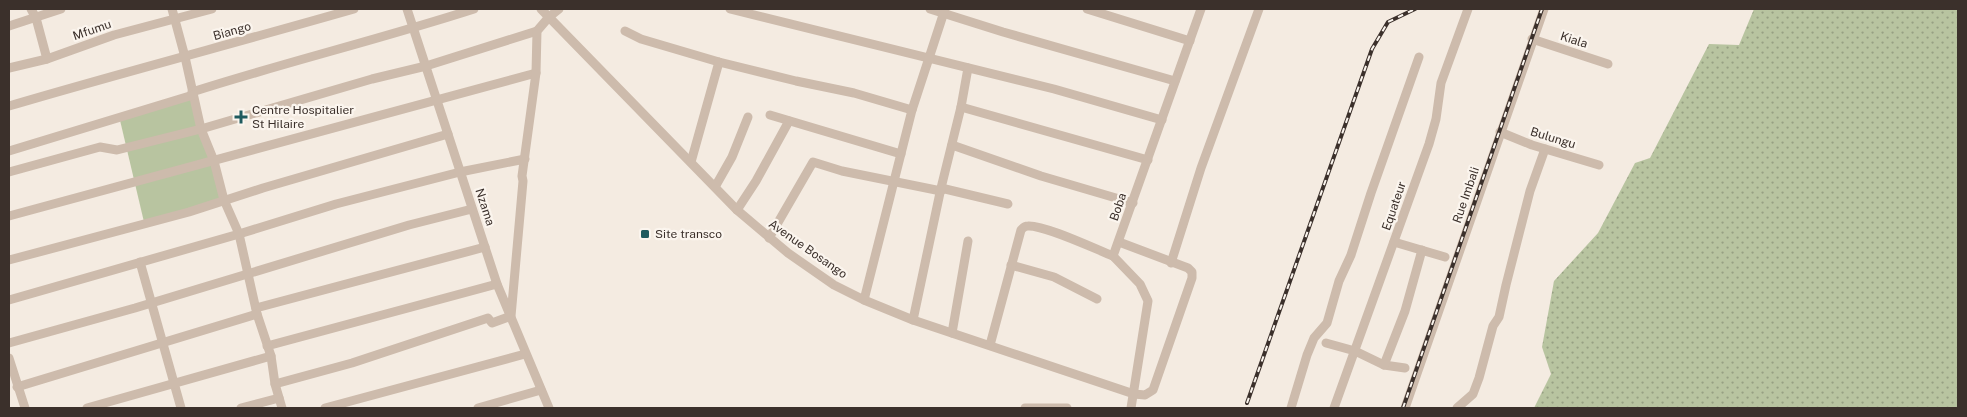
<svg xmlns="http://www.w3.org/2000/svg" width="1967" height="417" viewBox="0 0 1967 417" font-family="'Public Sans',sans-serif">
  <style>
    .park { fill: url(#park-dots) }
    .pitch { fill: #b8c4a0 }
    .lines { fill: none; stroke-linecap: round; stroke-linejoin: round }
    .minor { stroke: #cdbbac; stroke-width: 9 }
    .rail-casing { stroke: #3b302b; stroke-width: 4 }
    .rail { stroke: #fbf5ee; stroke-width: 2; stroke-dasharray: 5.5; stroke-linecap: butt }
    .poi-dot { fill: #1f5a5e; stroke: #fbf5ee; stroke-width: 2 }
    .labels { text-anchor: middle; stroke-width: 4.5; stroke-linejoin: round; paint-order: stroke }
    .street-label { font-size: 12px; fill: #3b302b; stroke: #fbf5ee }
    .poi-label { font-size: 12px; fill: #3b302b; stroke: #fbf5ee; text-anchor: start }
  </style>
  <defs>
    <pattern id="park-dots" width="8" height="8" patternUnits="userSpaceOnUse" patternTransform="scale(1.25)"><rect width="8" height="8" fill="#b8c4a0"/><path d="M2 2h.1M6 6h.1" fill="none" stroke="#97a083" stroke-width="1.8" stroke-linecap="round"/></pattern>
  </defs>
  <rect width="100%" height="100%" fill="#f4ebe1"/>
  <polygon class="park" points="1754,9 1958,9 1958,408 1534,408 1551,374 1542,347 1554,281 1598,233 1635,163 1650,158 1709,44 1739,45"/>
  <polygon class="pitch" points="196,94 221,199 144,222 119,116"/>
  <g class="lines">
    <g class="minor">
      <polyline points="31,9 36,18 47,59"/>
      <polyline points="172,9 185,57 201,129 214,161 224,200 239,234 257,314 271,356 275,384 282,408"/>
      <polyline points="407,9 497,284 549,408"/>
      <polyline points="541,9 737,210 788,253 834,285 864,300 913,320 1134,394 1145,395 1153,390 1192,278 1192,272 1188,268 1119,242"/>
      <polyline points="730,9 1054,89 1162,120"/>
      <polyline points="930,9 1003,32 1175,81"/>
      <polyline points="1087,9 1190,41"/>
      <polyline points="9,26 61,9"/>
      <polyline points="625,31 641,39 719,62 796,81 854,93 912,110"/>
      <polyline points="1532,39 1608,64"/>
      <polyline points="9,68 47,59 114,35 212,9"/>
      <path d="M192 92C286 62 381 39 474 9"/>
      <path d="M9 106C124 72 239 42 354 9"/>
      <polyline points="961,107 1148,160"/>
      <polyline points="770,115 901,154"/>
      <polyline points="1500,132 1532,145 1599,165"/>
      <polyline points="952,145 1041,176 1133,203"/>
      <polyline points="9,151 193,95"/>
      <polyline points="691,162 719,62"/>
      <polyline points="9,172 100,147 117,150 201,129 372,79 426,66 537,31"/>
      <polyline points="715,187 732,157 748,117"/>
      <polyline points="941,188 1008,204"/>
      <polyline points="737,210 756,181 789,121"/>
      <polyline points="9,216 536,73"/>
      <polyline points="769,238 813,162 842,171 941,191"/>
      <polyline points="1394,242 1445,257"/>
      <polyline points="9,260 189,212 263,188 448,134"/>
      <polyline points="140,262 181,408"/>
      <polyline points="1171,263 1201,168 1259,9"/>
      <polyline points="1011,265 1054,277 1097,299"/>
      <polyline points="9,300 239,234 336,204 460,172 525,159"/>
      <polyline points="864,300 912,110 945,9"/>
      <polyline points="256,308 485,247"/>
      <polyline points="913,320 941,188 961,107 968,68"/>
      <polyline points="952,333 968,241"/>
      <polyline points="9,343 135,308 409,225 472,209"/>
      <polyline points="1326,343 1355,351 1384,365 1405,368"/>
      <path d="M990 345 1021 230C1024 227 1024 226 1028 226 1045 225 1095 249 1113 256"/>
      <polyline points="267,346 497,284"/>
      <polyline points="9,358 25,408"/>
      <polyline points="1384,365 1405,311 1422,250"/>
      <polyline points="275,384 352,363 488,318 492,323 511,316 523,181 522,176 536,73 537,31 549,17 559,9"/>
      <polyline points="17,387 257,314"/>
      <polyline points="87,408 271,356"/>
      <polyline points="241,408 279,398"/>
      <polyline points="325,408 525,354"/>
      <polyline points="478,408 541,390"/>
      <polyline points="1025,408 1067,408"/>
      <polyline points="1131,408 1148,301 1140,284 1113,256 1201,9"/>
      <polyline points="1291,408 1307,355 1314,338 1327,323 1339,281 1351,255 1371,193 1419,57"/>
      <polyline points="1334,408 1429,144 1436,119 1441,83 1468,9"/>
      <polyline points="1405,408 1544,9"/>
      <polyline points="1457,408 1473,394 1479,378 1493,326 1499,317 1506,285 1530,191 1545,149"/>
    </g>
    <g class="rail-casing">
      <g id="rail">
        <polyline points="1247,403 1372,49 1388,22 1415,9"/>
        <polyline points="1403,408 1542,9"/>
      </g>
    </g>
    <use href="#rail" class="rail"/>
  </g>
  <g class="poi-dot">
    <path d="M238.5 109.5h5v5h5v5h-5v5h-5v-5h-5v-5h5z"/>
    <rect x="640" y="229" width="10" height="10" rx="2.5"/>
  </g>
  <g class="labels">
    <g class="street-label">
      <text transform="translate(92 30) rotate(-19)" y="4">Mfumu</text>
      <text transform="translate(232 31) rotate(-16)" y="4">Biango</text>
      <text transform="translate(1574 40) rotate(18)" y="4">Kiala</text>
      <text transform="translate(1553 138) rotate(17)" y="4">Bulungu</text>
      <text transform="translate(1466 195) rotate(-71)" y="4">Rue Imbali</text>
      <text transform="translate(1394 206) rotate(-71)" y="4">Equateur</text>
      <text transform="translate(485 207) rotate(72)" y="4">Nzama</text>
      <text transform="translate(1118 207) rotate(-71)" y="4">Boba</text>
      <text transform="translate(808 249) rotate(35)" y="4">Avenue Bosango</text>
    </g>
    <g class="poi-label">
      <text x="252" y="114">Centre Hospitalier<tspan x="252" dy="14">St Hilaire</tspan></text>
      <text x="655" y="238">Site transco</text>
    </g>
  </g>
  <rect width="1967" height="417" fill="none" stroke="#3b302b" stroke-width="20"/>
</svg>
